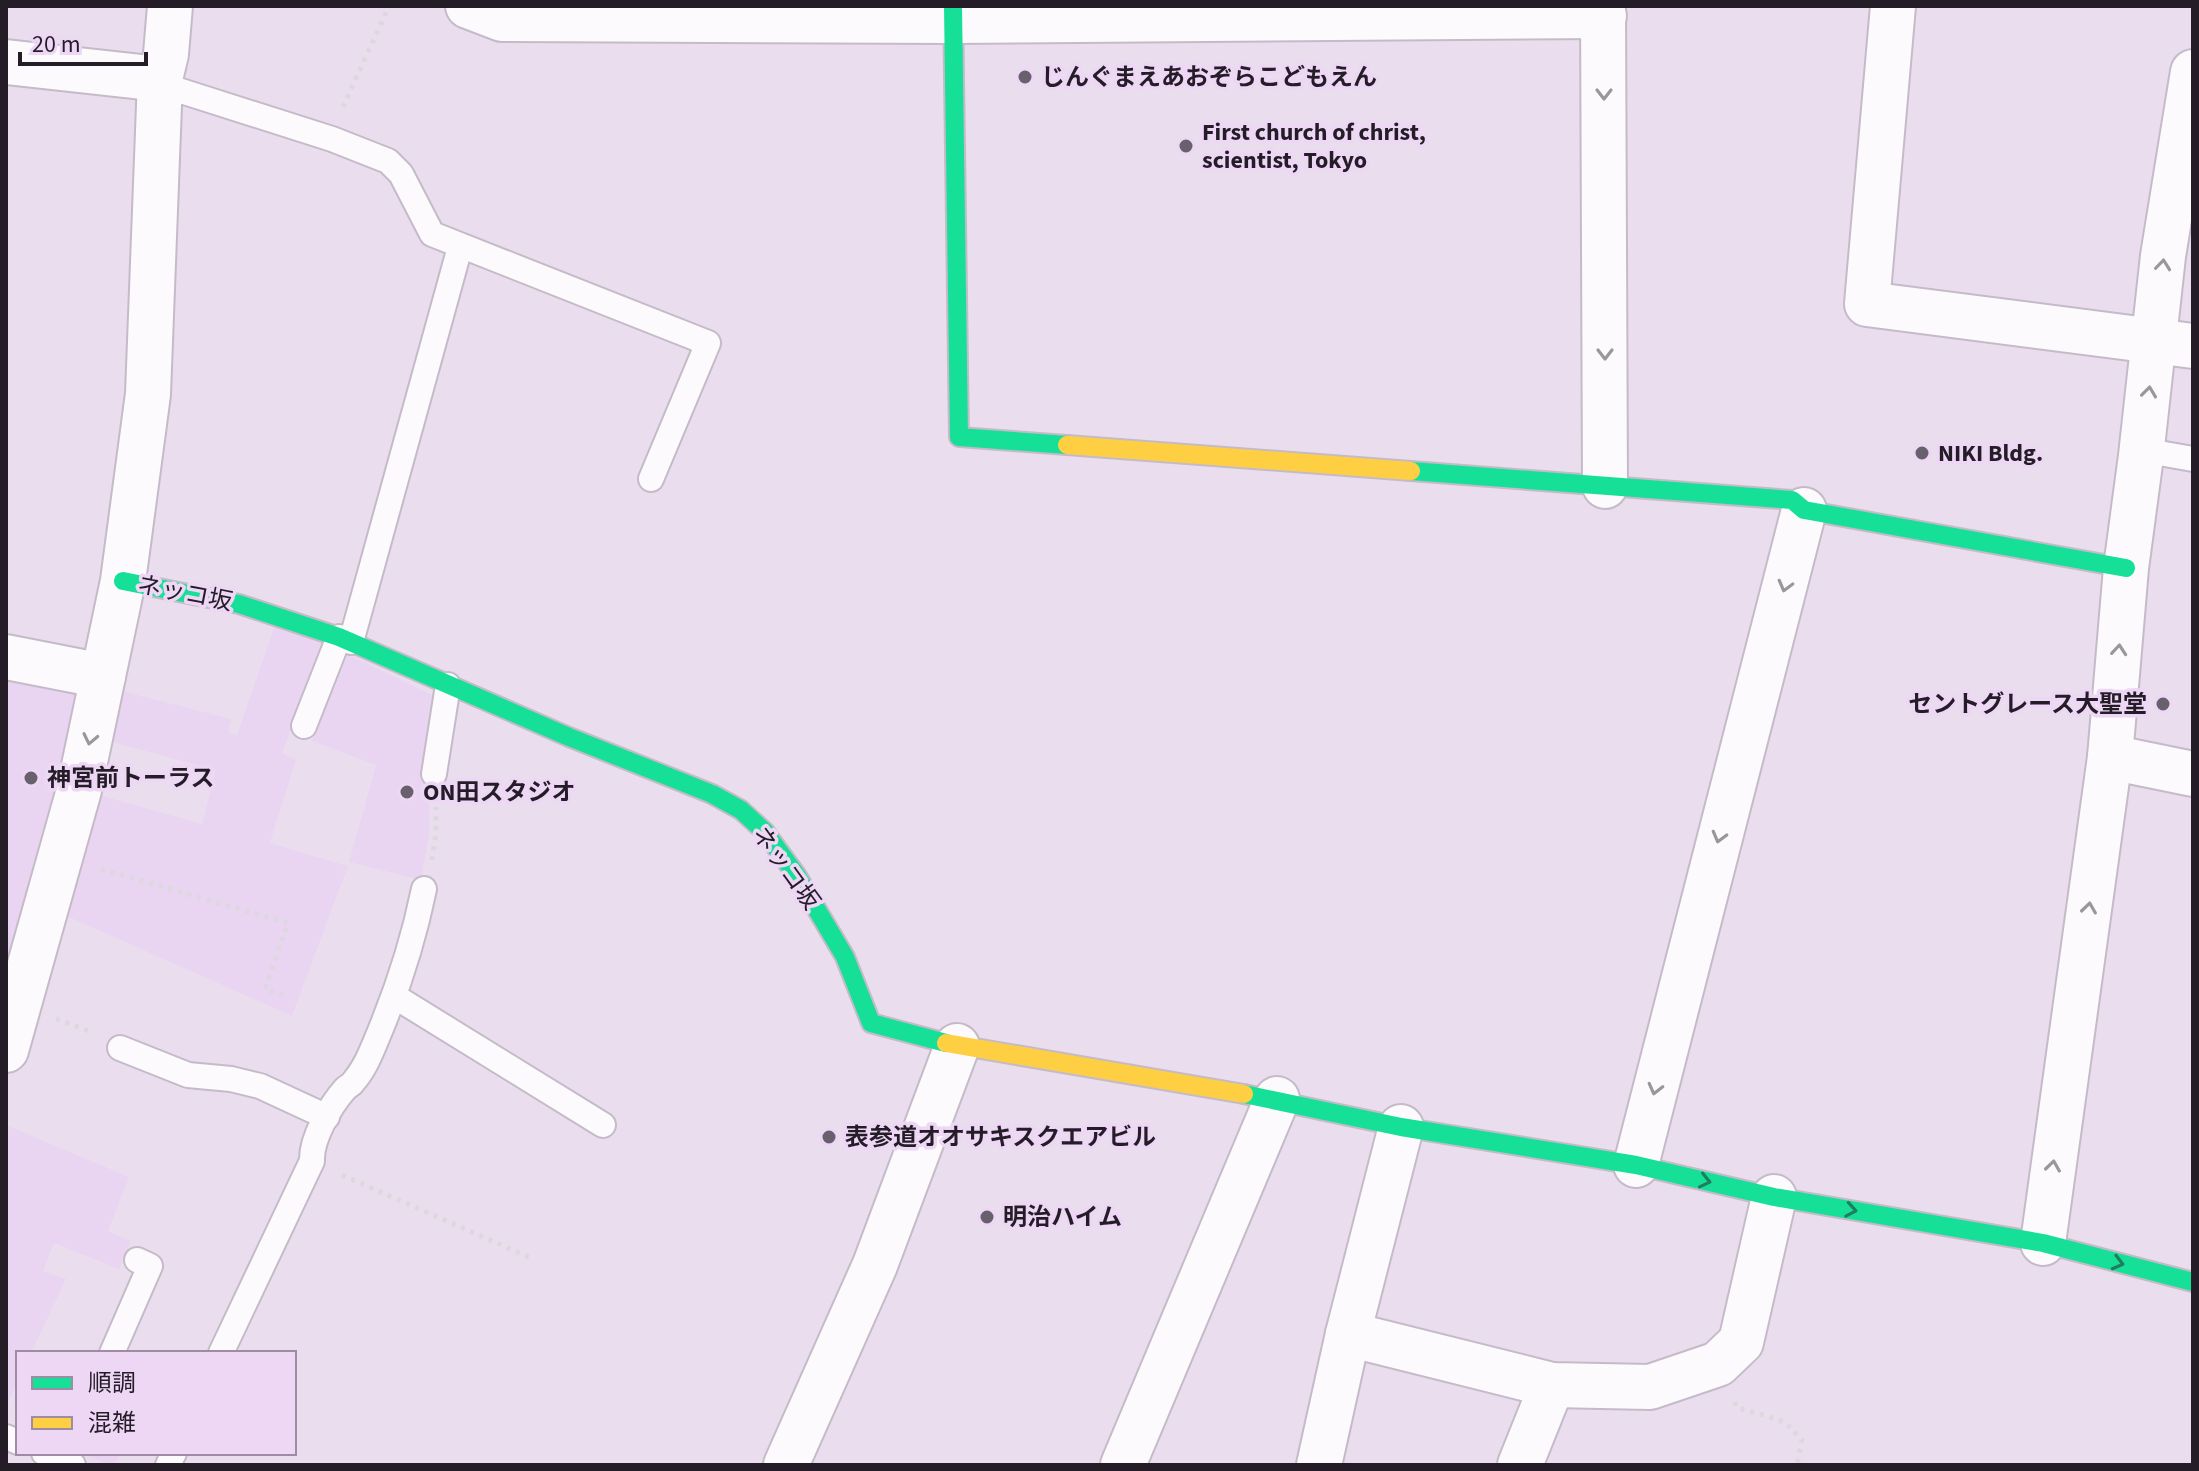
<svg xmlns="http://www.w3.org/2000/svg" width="2199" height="1471" viewBox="0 0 2199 1471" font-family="'Source Sans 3','Noto Sans JP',sans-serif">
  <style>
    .built { fill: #e9d5f1 }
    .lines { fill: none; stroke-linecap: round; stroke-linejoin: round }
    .lane-casing { stroke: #c5bbc8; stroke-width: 28 }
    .street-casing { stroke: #c5bbc8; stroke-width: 48 }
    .fast-casing { stroke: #c5bbc8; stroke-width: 22 }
    .slow-casing { stroke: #c5bbc8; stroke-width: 22 }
    .path { stroke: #dcd8dd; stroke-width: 5; stroke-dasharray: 4 6; stroke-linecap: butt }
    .lane { stroke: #fcfafc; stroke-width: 24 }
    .street { stroke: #fcfafc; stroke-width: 44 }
    .fast { stroke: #16e098; stroke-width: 18 }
    .slow { stroke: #ffcf43; stroke-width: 18 }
    .oneway { stroke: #9b969c }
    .oneway2 { stroke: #1d7e60 }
    .poi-dot { fill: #69606d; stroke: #edd7f5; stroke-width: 3 }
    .labels { text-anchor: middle; stroke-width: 7; stroke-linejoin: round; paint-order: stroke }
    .poi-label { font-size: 24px; font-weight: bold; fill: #241c27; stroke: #edd7f5; text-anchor: start }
    .street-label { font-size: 24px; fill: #241c27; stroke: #edd7f5 }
  </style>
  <rect width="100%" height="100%" fill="#eadeee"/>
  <g class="built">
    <polygon points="276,622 325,640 282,753 296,760 270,843 348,866 292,1016 55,911 92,793 202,824 216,770 101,739 110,688 231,719 228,732 237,735"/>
    <polygon points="346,653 436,697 422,782 430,785 429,833 421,880 349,862 376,765 312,741"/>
    <polygon points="6,668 84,694 6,999"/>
    <polygon points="6,1125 129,1177 108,1231 131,1241 119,1269 54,1243 43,1271 66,1279 31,1353 18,1353 18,1381 6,1406"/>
    <polygon points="89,1453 120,1453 115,1465 109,1465 90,1457"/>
  </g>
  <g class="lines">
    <g class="lane-casing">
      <g id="lane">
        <polyline points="160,79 178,90 332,139 388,161 401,174 432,234 708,343 651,479"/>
        <polyline points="2142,450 2193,459"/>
        <polyline points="351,642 460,247"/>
        <polyline points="304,726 339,637"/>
        <polyline points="434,774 448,685"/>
        <polyline points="394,996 603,1125"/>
        <polyline points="120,1048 188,1075 231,1079 260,1086 327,1117"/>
        <polyline points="112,1353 150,1266 137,1260"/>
        <path d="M221 1353 312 1161C311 1139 330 1106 345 1089 349 1085 351 1086 354 1081 366 1067 373 1048 380 1031 399 985 414 938 424 889"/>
        <polyline points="6,1437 18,1442"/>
        <polyline points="44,1453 73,1465"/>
        <polyline points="168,1465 174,1453"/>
      </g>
    </g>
    <g class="street-casing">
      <g id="street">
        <polyline points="468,6 502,19 953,21 1604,16"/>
        <polyline points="1603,6 1605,486"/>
        <polyline points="1893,6 1867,304 2193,346"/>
        <polyline points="6,62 160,79"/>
        <polyline points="6,657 103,676"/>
        <polyline points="2110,757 2193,774"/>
        <polyline points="6,1050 79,790 123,581 148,394 160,79 166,54 170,6"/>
        <polyline points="1636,1165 1804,510"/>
        <polyline points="2043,1243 2110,757 2126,568 2141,456 2163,256 2193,72"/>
        <polyline points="1348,1334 1552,1385 1650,1387 1718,1364 1741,1342 1774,1197"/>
        <polyline points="786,1465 875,1265 957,1046"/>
        <polyline points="1123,1465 1277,1099"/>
        <polyline points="1319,1465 1348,1334 1401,1127"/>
        <polyline points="1520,1465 1552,1385"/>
      </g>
    </g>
    <g class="fast-casing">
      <g id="fast">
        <polyline points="953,6 959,437 1067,445"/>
        <polyline points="1411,471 1792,500 1804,510 2126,568"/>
        <polyline points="123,581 239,604 339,637 569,737 712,794 741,810 765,832 797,876 845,957 871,1023 946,1043"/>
        <polyline points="1244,1094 1401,1127 1636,1165 1774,1197 2043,1243 2193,1282"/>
      </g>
    </g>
    <g class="slow-casing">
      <g id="slow">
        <polyline points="1067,445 1411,471"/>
        <polyline points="946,1043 1244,1094"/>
      </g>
    </g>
    <g class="path">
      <polyline points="343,107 389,6"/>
      <polyline points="432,860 436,833 436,807"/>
      <polyline points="101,869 288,923 265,989 284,995"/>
      <polyline points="56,1019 92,1032"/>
      <polyline points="342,1175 533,1259"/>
      <polyline points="1735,1402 1736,1407 1785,1422 1802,1440 1797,1465"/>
    </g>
    <use href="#lane" class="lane"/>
    <use href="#street" class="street"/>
    <use href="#fast" class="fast"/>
    <use href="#slow" class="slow"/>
  </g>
  <defs><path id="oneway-chevron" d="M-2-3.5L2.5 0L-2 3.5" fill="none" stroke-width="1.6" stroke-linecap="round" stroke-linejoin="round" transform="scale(2)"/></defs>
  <g class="oneway">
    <use href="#oneway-chevron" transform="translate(1604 94) rotate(90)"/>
    <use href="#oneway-chevron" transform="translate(2163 265) rotate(-84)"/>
    <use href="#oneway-chevron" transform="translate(1605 354) rotate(90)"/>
    <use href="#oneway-chevron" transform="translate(2149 392) rotate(-83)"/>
    <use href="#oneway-chevron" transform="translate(1785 586) rotate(105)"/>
    <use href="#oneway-chevron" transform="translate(2119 650) rotate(-85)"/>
    <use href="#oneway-chevron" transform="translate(90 739) rotate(102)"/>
    <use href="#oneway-chevron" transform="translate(1719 837) rotate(105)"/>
    <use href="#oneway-chevron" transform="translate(2089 908) rotate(-82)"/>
    <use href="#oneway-chevron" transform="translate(1655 1089) rotate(104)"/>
    <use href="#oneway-chevron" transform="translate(2053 1166) rotate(-82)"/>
  </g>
  <g class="oneway2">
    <use href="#oneway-chevron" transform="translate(1705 1181) rotate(13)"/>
    <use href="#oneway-chevron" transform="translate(1851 1210) rotate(10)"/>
    <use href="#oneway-chevron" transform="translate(2118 1263) rotate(15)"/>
  </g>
  <g class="poi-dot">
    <circle cx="1025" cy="77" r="8"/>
    <circle cx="1186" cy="146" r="8"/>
    <circle cx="1922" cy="453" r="8"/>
    <circle cx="2163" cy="704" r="8"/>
    <circle cx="31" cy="778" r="8"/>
    <circle cx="407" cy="792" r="8"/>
    <circle cx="829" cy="1137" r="8"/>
    <circle cx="987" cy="1217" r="8"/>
  </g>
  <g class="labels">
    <g class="poi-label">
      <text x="1041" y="85">じんぐまえあおぞらこどもえん</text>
      <text x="1202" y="140">First church of christ,<tspan x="1202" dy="28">scientist, Tokyo</tspan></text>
      <text x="1938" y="461">NIKI Bldg.</text>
      <text x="2147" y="712" text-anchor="end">セントグレース大聖堂</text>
      <text x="47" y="786">神宮前トーラス</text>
      <text x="423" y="800">ON田スタジオ</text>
      <text x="845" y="1145">表参道オオサキスクエアビル</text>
      <text x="1003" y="1225">明治ハイム</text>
    </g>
    <g class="street-label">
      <text transform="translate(185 593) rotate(11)" y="8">ネッコ坂</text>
      <text transform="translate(786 868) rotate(54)" y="8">ネッコ坂</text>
    </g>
  </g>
  <rect width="2199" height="1471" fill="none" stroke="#241c27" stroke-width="16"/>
  <rect x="16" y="1351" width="280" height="104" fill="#edd7f5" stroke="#9d8ca3" stroke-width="2"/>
  <rect x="32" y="1377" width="40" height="12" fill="#16e098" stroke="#9d8ca3" stroke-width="2"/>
  <text x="88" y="1391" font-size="24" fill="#241c27">順調</text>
  <rect x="32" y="1417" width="40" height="12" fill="#ffcf43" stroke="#9d8ca3" stroke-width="2"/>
  <text x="88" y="1431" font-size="24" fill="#241c27">混雑</text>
  <path d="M20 52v12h126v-12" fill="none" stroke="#241c27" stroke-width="4"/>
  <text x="32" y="52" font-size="24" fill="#241c27" stroke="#edd7f5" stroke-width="6" paint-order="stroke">20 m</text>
</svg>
